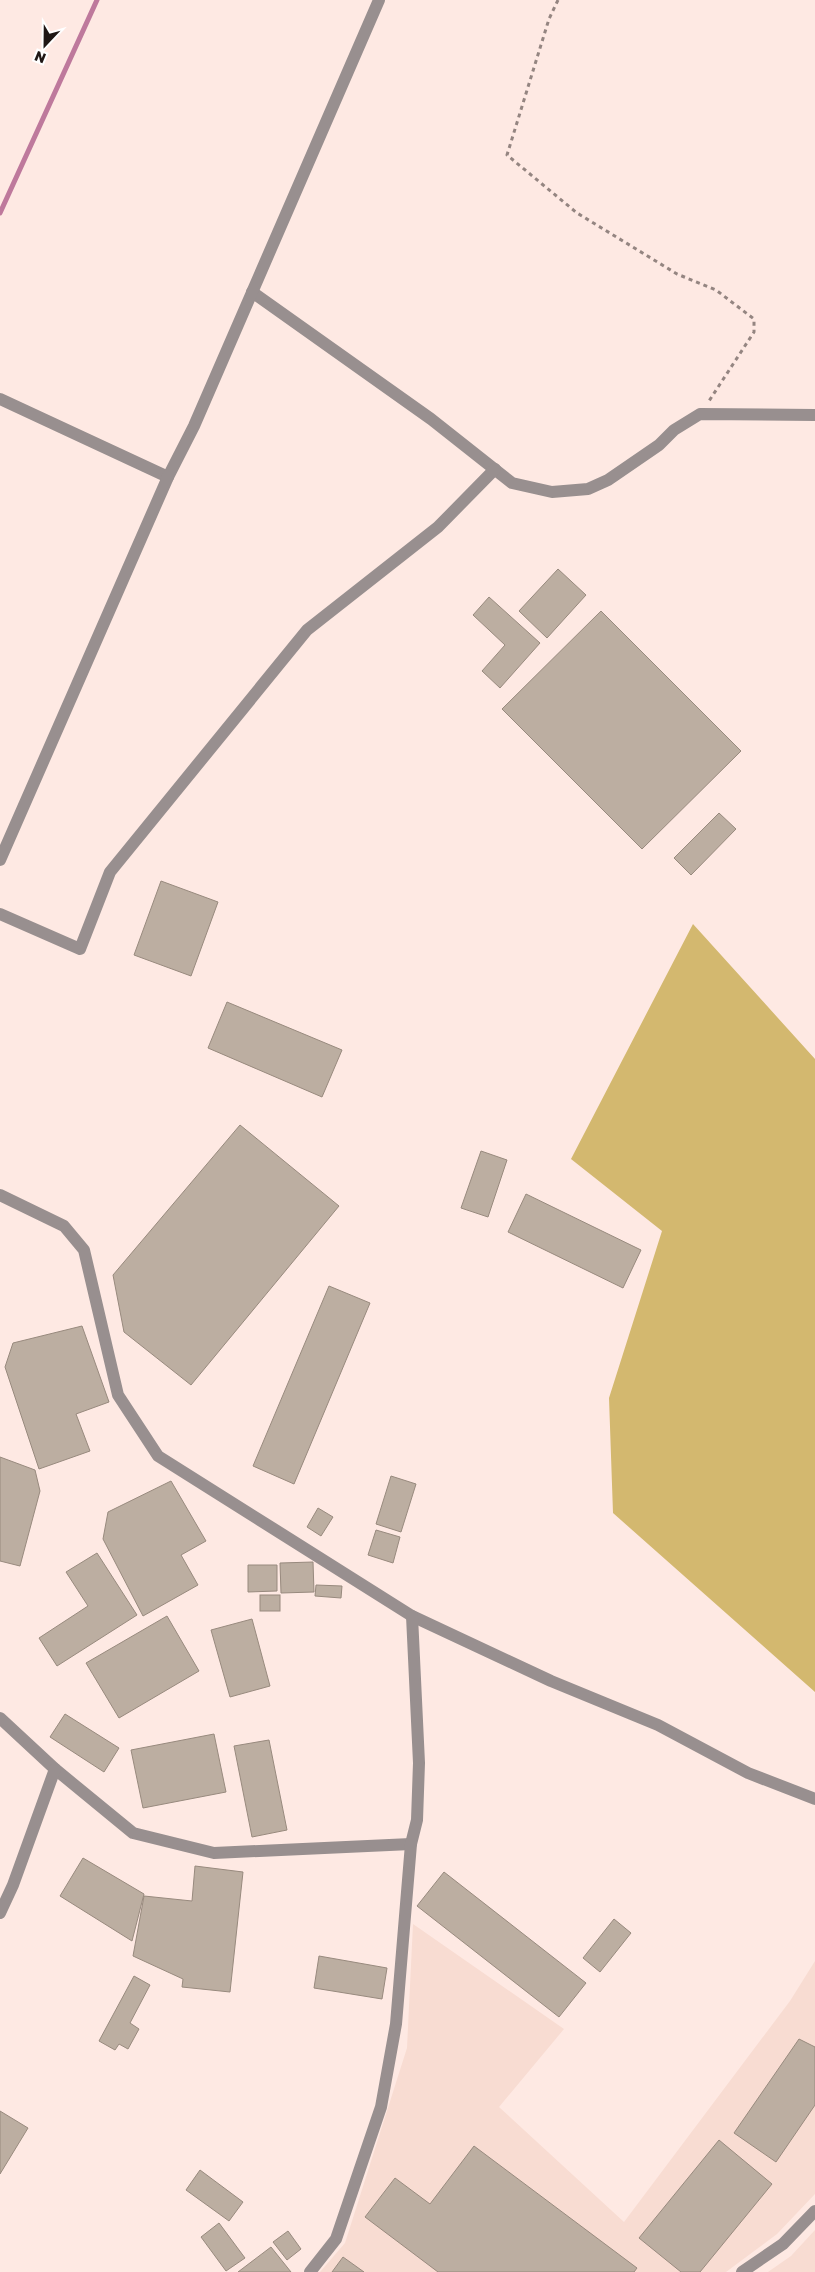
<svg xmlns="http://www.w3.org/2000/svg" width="815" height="2272" viewBox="0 0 815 2272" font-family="'Golos Text',sans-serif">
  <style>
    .built { fill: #f8dcd2 }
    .forest { fill: #d3b86f }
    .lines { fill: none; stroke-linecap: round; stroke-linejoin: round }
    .stream { stroke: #be799c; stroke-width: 5 }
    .building { fill: #bcaea1; stroke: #988a7e }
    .path { stroke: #948581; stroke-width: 3; stroke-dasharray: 4 4; stroke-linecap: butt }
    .street { stroke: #988f8f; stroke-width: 12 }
  </style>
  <rect width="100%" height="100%" fill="#fee9e3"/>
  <g class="built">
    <polygon points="413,1924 564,2029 499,2107 624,2222 790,2001 815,1961 815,2194 777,2234 726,2272 320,2272 345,2243 407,2048"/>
    <polygon points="815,2230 815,2272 768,2272 791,2256"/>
  </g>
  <polygon class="forest" points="693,924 815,1059 815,1692 613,1513 609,1398 662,1231 571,1159"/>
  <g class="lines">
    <polyline class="stream" points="0,213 97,0"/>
  </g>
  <g class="building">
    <polygon points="558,569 586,595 547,638 519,611"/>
    <polygon points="489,597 540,643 500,688 482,671 505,645 473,615"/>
    <polygon points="601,611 741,751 642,849 502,709"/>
    <polygon points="719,813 736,829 691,875 674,858"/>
    <polygon points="161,881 218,902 191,976 134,955"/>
    <polygon points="227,1002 342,1050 322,1097 208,1048"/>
    <polygon points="240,1125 339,1206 191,1385 124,1332 113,1275"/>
    <polygon points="481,1151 507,1160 488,1217 461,1208"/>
    <polygon points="526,1194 641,1250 623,1288 508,1232"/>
    <polygon points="329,1286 370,1303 294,1484 253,1466"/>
    <polygon points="82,1326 109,1402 76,1414 90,1451 39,1469 5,1367 13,1343"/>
    <polygon points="0,1457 35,1470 40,1491 20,1566 0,1561"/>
    <polygon points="391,1476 416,1484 401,1532 376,1524"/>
    <polygon points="171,1481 206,1541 181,1555 198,1585 143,1616 103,1539 108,1512"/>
    <polygon points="318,1508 333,1517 321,1536 307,1527"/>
    <polygon points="376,1530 400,1537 393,1563 368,1555"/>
    <polygon points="97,1553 137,1615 57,1666 39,1638 88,1606 66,1572"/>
    <polygon points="313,1562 314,1592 281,1593 280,1563"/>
    <polygon points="248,1565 277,1565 277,1591 248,1592"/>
    <polygon points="316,1585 342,1586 341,1598 315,1596"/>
    <rect x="260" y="1595" width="20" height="16"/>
    <polygon points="167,1616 199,1671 119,1718 86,1663"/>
    <polygon points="252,1619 270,1686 230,1697 211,1630"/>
    <polygon points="65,1714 119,1748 104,1772 50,1737"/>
    <polygon points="214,1734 226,1792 143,1808 131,1750"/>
    <polygon points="269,1740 287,1830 252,1837 234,1746"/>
    <polygon points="83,1858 144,1894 132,1941 60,1896"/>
    <polygon points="195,1866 243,1872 230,1992 182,1987 183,1979 133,1956 144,1896 192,1901"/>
    <polygon points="444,1872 586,1983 559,2017 417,1906"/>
    <polygon points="614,1919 631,1933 600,1972 583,1958"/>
    <polygon points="319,1956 387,1968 382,1999 314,1988"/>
    <polygon points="134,1976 150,1985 130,2023 139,2029 128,2049 119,2044 115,2050 99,2041"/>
    <polygon points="799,2039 815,2047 815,2105 776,2162 734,2133"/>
    <polygon points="0,2111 28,2128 0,2174"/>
    <polygon points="719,2140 772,2184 700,2272 681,2272 639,2238"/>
    <polygon points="474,2146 637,2268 634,2272 438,2272 365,2217 395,2178 430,2204"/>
    <polygon points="200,2170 243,2202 229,2221 186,2190"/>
    <polygon points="219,2223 245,2258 226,2271 201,2237"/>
    <polygon points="288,2231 301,2249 287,2260 273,2242"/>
    <polygon points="271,2247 291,2272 238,2272"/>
    <polygon points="343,2257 364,2272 332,2272"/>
  </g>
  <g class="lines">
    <polyline class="path" points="558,0 549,19 507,155 577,213 677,274 716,290 754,319 754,332 709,401"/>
    <g class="street">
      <polyline points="252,292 431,419 512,483 552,492 588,489 608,480 659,445 674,430 700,414 815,415"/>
      <polyline points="0,399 168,477"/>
      <polyline points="0,860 168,477 194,426 379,0"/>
      <polyline points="0,914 80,949 110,872 307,630 438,527 495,469"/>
      <polyline points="0,1195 64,1226 84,1250 118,1395 158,1456 412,1616 551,1681 658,1725 748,1773 815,1799"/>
      <polyline points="0,1718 55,1769 133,1833 214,1853 411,1844"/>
      <polyline points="0,1913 13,1885 55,1769"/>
      <polyline points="310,2272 336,2239 381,2107 396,2024 411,1844 417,1820 419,1763 412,1616"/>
      <polyline points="742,2272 783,2244 815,2211"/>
    </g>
  </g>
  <g transform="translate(45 45) rotate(202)" stroke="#ffffff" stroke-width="4" paint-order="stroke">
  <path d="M0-4L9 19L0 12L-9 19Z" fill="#1f1715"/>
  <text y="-8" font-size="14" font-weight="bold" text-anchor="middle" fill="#1f1715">N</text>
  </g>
</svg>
